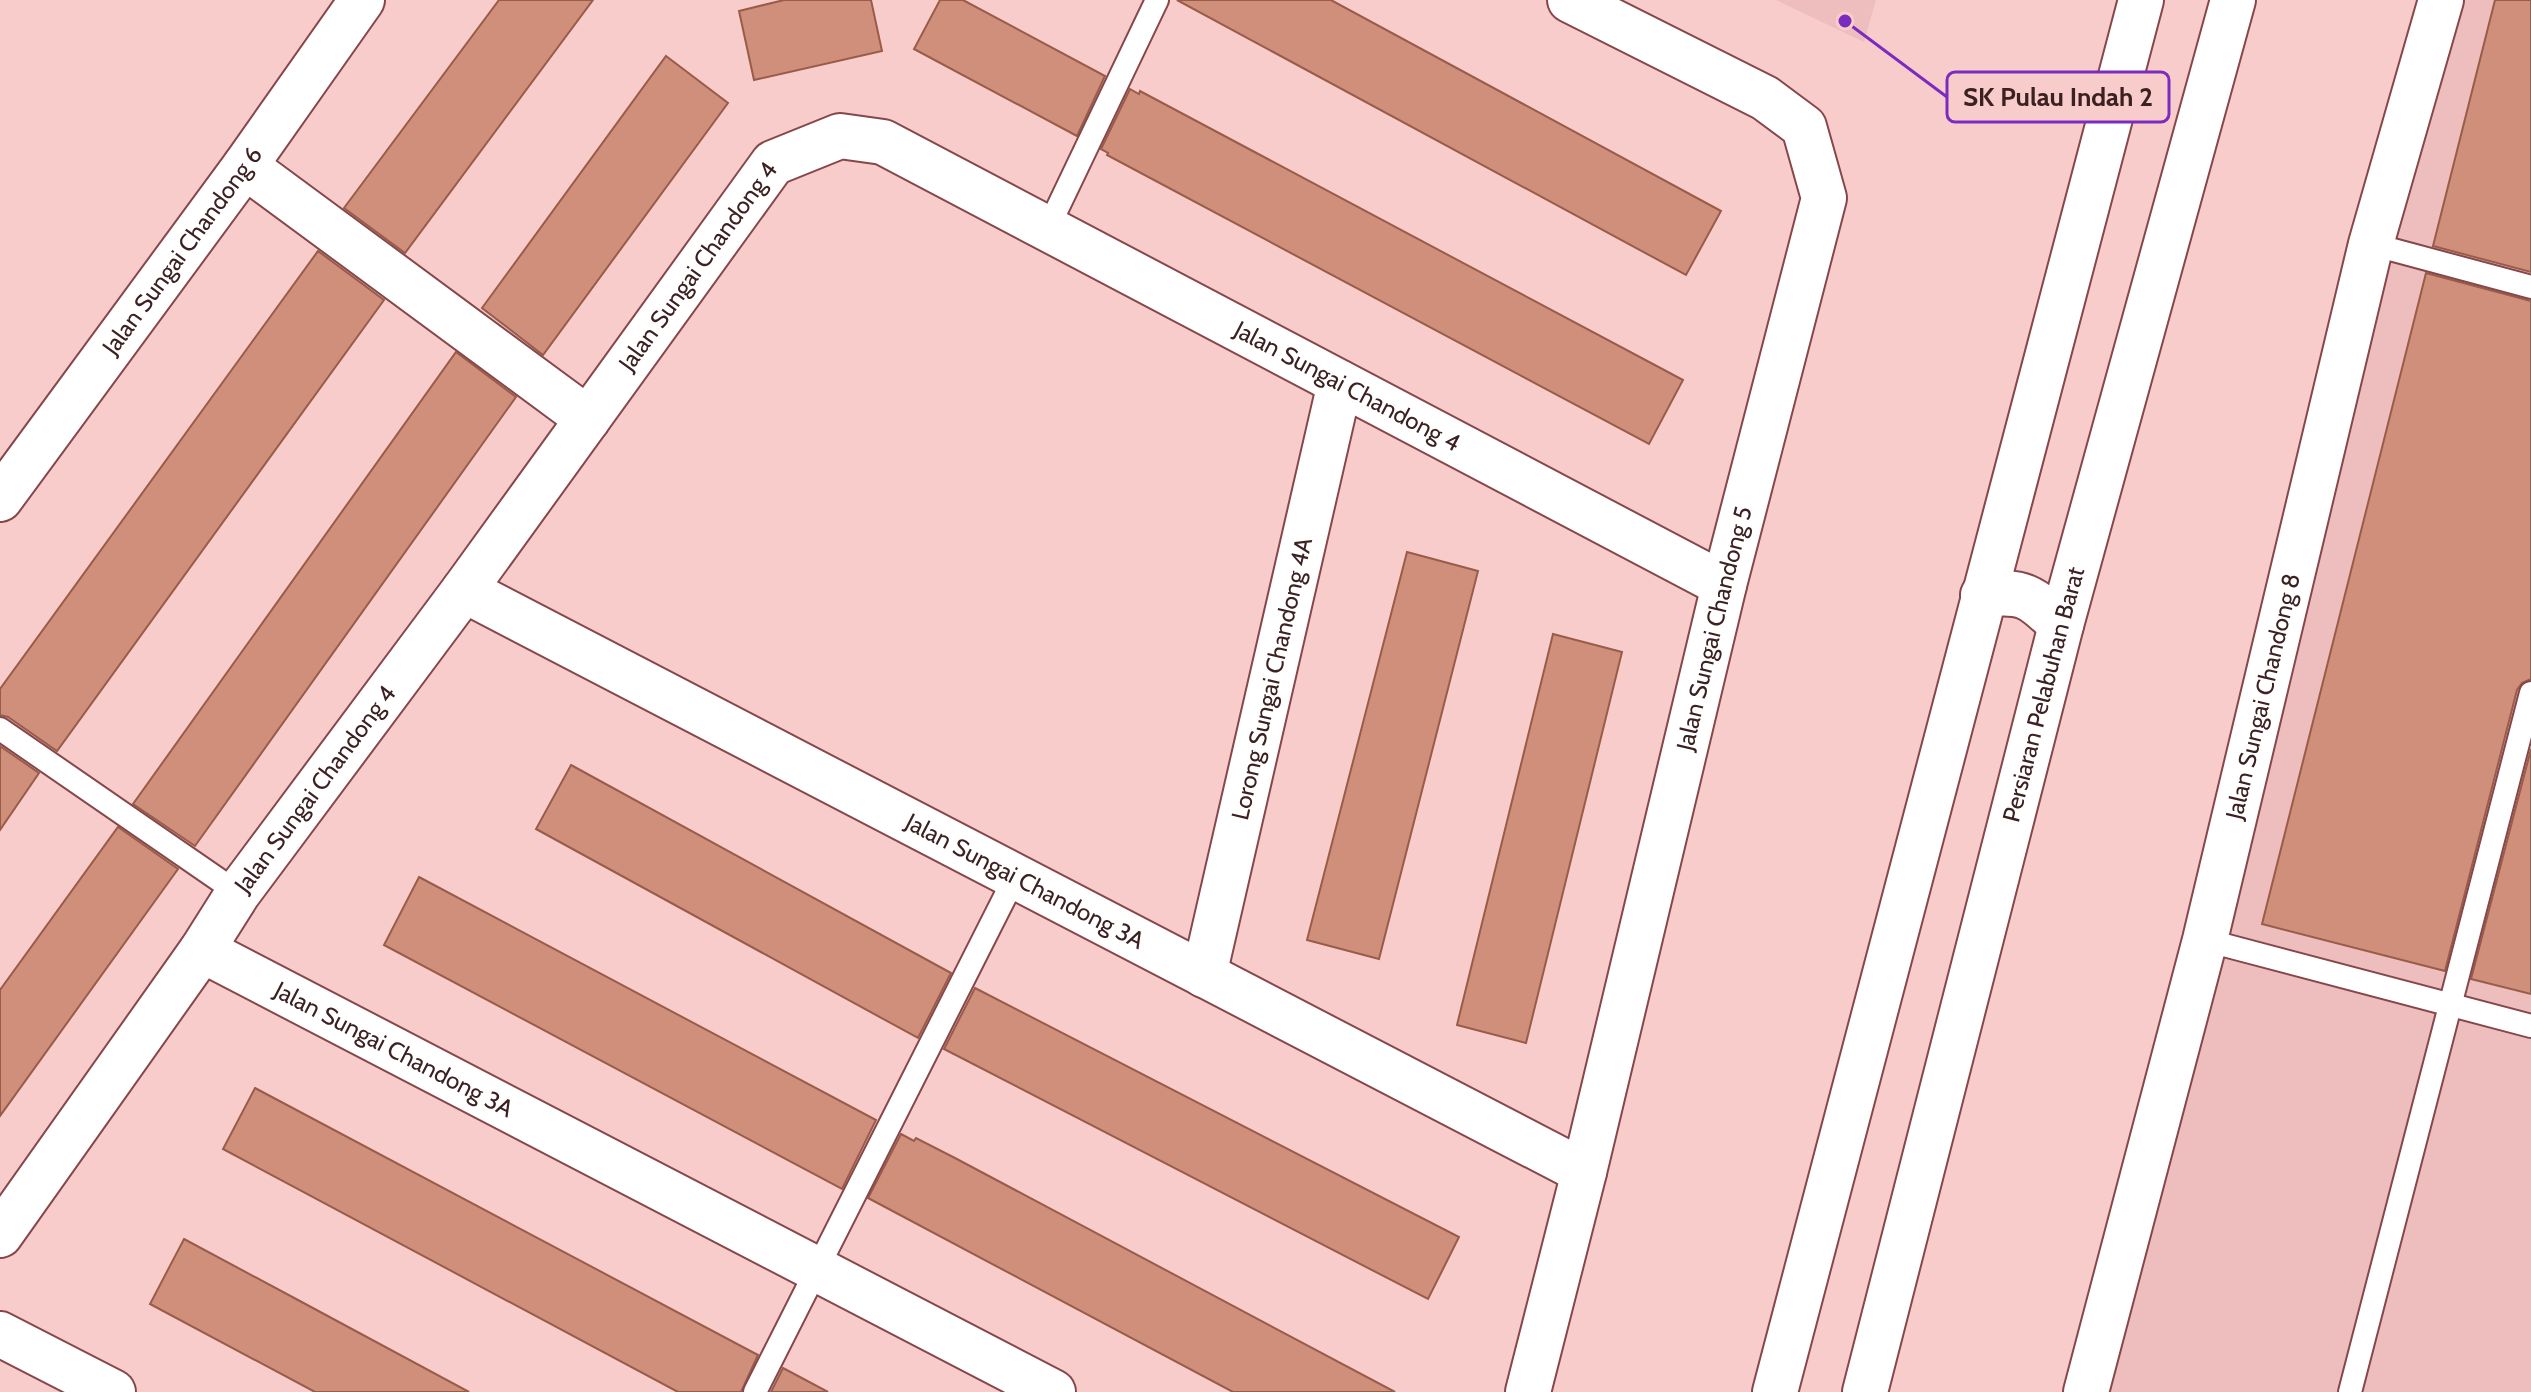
<svg xmlns="http://www.w3.org/2000/svg" width="2531" height="1392" viewBox="0 0 2531 1392" font-family="Cabin,sans-serif">
  <style>
    .built { fill: #eebdbd }
    .building { fill: #cf8f7a; stroke: #985c49; stroke-width: 2 }
    .lines { fill: none; stroke-linecap: round; stroke-linejoin: round }
    .service-casing { stroke: #86474a; stroke-width: 26 }
    .minor-casing { stroke: #86474a; stroke-width: 48 }
    .tertiary-casing { stroke: #86474a; stroke-width: 48 }
    .service { stroke: #fff; stroke-width: 22 }
    .minor { stroke: #fff; stroke-width: 44 }
    .tertiary { stroke: #fff; stroke-width: 44 }
    .labels { text-anchor: middle; stroke-width: 7; stroke-linejoin: round; paint-order: stroke }
    .street-label { font-size: 24px; fill: #3c2122; stroke: #f9cccc }
    .leader { fill: none; stroke: #7b2cbf; stroke-width: 3 }
    .callout-dot { fill: #7b2cbf; stroke: #f9cccc; stroke-width: 3 }
    .callout { fill: #f9cccc; stroke: #7b2cbf; stroke-width: 3 }
    .callout-label { font-size: 26px; text-anchor: middle; font-weight: bold; fill: #3c2122 }
  </style>
  <rect width="100%" height="100%" fill="#f9cccc"/>
  <g class="built">
    <polygon points="1776,0 1876,0 1864,42"/>
    <polygon points="2463,0 2531,0 2531,1392 2106,1392 2395,235"/>
  </g>
  <g class="building">
    <polygon points="499,0 593,0 405,253 344,208"/>
    <polygon points="784,0 871,0 882,51 754,80 739,11"/>
    <polygon points="940,0 963,0 1105,76 1077,136 914,49"/>
    <polygon points="1177,0 1331,0 1721,211 1686,275"/>
    <polygon points="2495,0 2531,0 2531,272 2433,246"/>
    <polygon points="666,56 728,103 543,355 482,308"/>
    <polygon points="1130,89 1139,94 1140,91 1683,380 1649,444 1107,155 1108,153 1101,149"/>
    <polygon points="318,251 384,300 57,751 8,717 0,715 0,689"/>
    <polygon points="2426,273 2531,301 2531,679 2522,683 2517,690 2445,971 2262,924"/>
    <polygon points="456,352 516,397 195,846 133,804"/>
    <polygon points="1407,552 1478,571 1379,959 1307,940"/>
    <polygon points="1553,634 1622,652 1526,1043 1457,1025"/>
    <polygon points="0,746 39,773 0,830"/>
    <polygon points="2531,749 2531,994 2471,979"/>
    <polygon points="571,765 951,973 918,1038 536,829"/>
    <polygon points="118,827 178,869 0,1116 0,990"/>
    <polygon points="419,877 876,1120 842,1189 384,945"/>
    <polygon points="975,988 1459,1237 1428,1299 944,1049"/>
    <polygon points="255,1088 758,1355 741,1392 678,1392 223,1149"/>
    <polygon points="901,1134 914,1141 916,1138 955,1158 1395,1392 1233,1392 868,1198"/>
    <polygon points="184,1239 298,1300 469,1392 315,1392 150,1304"/>
    <polygon points="783,1368 828,1392 771,1392"/>
  </g>
  <g class="lines">
    <g class="service-casing">
      <g id="service">
        <polyline points="1048,228 1157,0"/>
        <polyline points="2371,244 2531,287"/>
        <polyline points="0,729 238,893"/>
        <polyline points="2205,940 2531,1026"/>
        <polyline points="755,1392 1015,877"/>
        <polyline points="2350,1392 2531,693"/>
      </g>
    </g>
    <g class="minor-casing">
      <g id="minor">
        <polyline points="245,166 588,419"/>
        <path id="s1" d="M0 499 245 166 362 0"/>
        <path id="s2" d="M464 590 1584 1172"/>
        <path id="s3" d="M202 950 1053 1392"/>
        <path id="s4" d="M1204 975 1340 383"/>
        <path id="s5" d="M0 1235 202 950 238 893 464 590 773 163 840 136 883 142 1724 585"/>
        <polyline points="0,1334 113,1392"/>
        <path id="s6" d="M1528 1392 1584 1172 1724 585 1824 198 1804 127 1765 98 1570 0"/>
        <path id="s7" d="M2086 1392 2205 940 2371 244 2441 0"/>
      </g>
    </g>
    <g class="tertiary-casing">
      <g id="tertiary">
        <path d="M1983 595C2024 590 2031 596 2061 625"/>
        <polyline points="1775,1392 2141,0"/>
        <path id="s8" d="M1865 1392 2061 625 2233 0"/>
      </g>
    </g>
    <use href="#service" class="service"/>
    <use href="#minor" class="minor"/>
    <use href="#tertiary" class="tertiary"/>
  </g>
  <g class="labels">
    <g class="street-label">
      <text dy="8" stroke="none"><textPath href="#s1" startOffset="308">Jalan Sungai Chandong 6</textPath></text>
      <text dy="8" stroke="none"><textPath href="#s5" startOffset="1194">Jalan Sungai Chandong 4</textPath></text>
      <text dy="8" stroke="none"><textPath href="#s5" startOffset="1962">Jalan Sungai Chandong 4</textPath></text>
      <text dy="8" stroke="none"><textPath href="#s6" startOffset="786">Jalan Sungai Chandong 5</textPath></text>
      <text dy="8" stroke="none"><textPath href="#s4" startOffset="304">Lorong Sungai Chandong 4A</textPath></text>
      <text dy="8" stroke="none"><textPath href="#s8" startOffset="720">Persiaran Pelabuhan Barat</textPath></text>
      <text dy="8" stroke="none"><textPath href="#s7" startOffset="718">Jalan Sungai Chandong 8</textPath></text>
      <text dy="8" stroke="none"><textPath href="#s5" startOffset="546">Jalan Sungai Chandong 4</textPath></text>
      <text dy="8" stroke="none"><textPath href="#s2" startOffset="632">Jalan Sungai Chandong 3A</textPath></text>
      <text dy="8" stroke="none"><textPath href="#s3" startOffset="216">Jalan Sungai Chandong 3A</textPath></text>
    </g>
  </g>
  <path class="leader" d="M1845 21L1947 97"/>
  <circle class="callout-dot" cx="1845" cy="21" r="8"/>
  <rect class="callout" x="1947" y="72" width="222" height="50" rx="8"/>
  <g class="callout-label">
    <text x="2058" y="106">SK Pulau Indah 2</text>
  </g>
</svg>
